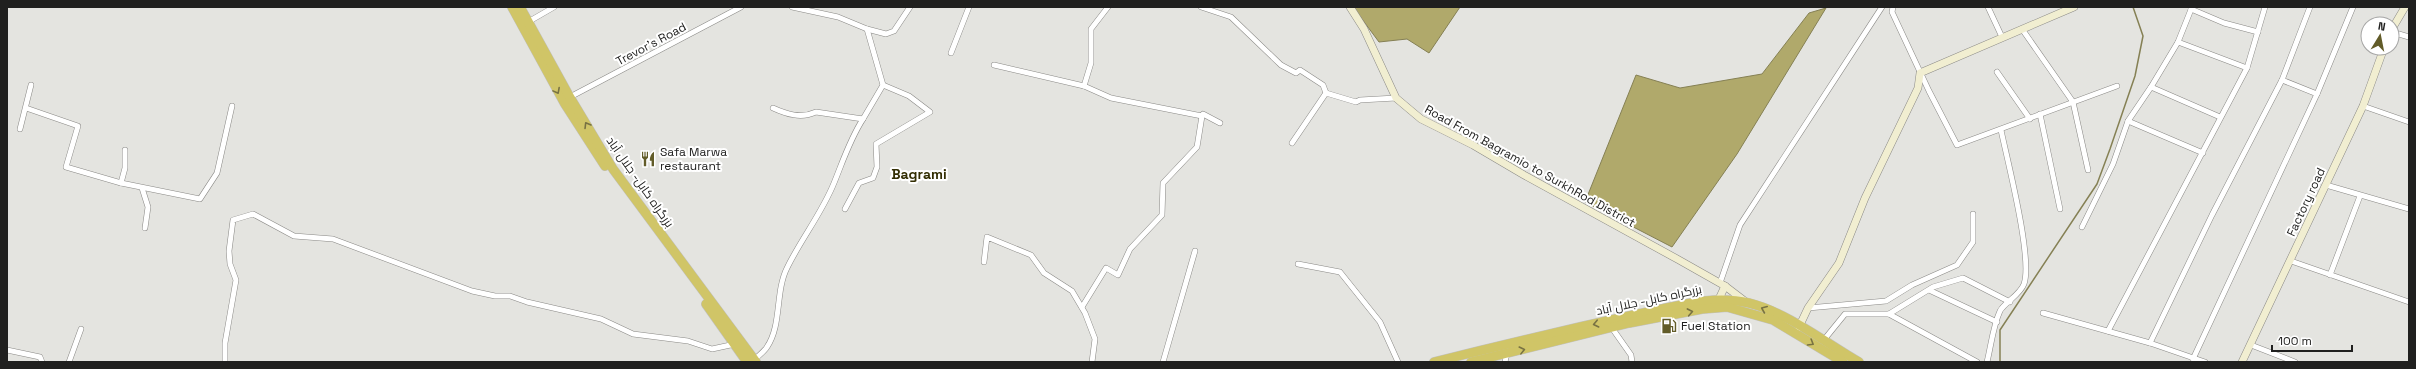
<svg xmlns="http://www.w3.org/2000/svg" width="2416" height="369" viewBox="0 0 2416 369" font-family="'Space Grotesk',Cairo,sans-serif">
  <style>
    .water { fill: #b0a96b; stroke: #858054 }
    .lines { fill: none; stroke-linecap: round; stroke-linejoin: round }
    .stream { stroke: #858054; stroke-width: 1.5 }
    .street-casing { stroke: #8a8986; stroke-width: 6 }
    .secondary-casing { stroke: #8a8986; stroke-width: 8 }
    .highway-casing { stroke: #c1c1c0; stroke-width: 10 }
    .street { stroke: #fff; stroke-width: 5 }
    .secondary { stroke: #f1eed1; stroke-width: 7 }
    .highway { stroke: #d0c567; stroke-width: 9 }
    .oneway { stroke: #787243 }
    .labels { text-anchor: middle; stroke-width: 4; stroke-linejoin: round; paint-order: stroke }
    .street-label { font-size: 12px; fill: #20201f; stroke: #fff }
    .poi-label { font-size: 12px; fill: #20201f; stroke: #fff; text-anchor: start }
    .quarter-label { font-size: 14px; font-weight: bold; fill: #332e03; stroke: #fff }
  </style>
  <rect width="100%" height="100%" fill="#e4e4e0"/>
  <g class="water">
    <polygon points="1353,7 1460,7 1429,53 1407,39 1379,42"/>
    <polygon points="1826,8 1737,154 1672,247 1585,202 1636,75 1680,88 1762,74 1809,13"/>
  </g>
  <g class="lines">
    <polyline class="stream" points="2000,362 2000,330 2097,184 2110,149 2135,76 2143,36 2133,7"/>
    <g class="street-casing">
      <g id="street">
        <polyline points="792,7 838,17 867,29 886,34 894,31 910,7"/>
        <polyline points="1201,7 1231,17 1281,65 1296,73 1300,70 1323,85 1326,93"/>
        <polyline points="1893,7 1892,12 1929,91 1957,145 2117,86"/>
        <polyline points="1988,7 2002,37"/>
        <polyline points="2191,9 2224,23 2258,32"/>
        <polyline points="528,22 554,7"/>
        <polyline points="2022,29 2073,102 2088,170"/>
        <polyline points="2392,32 2409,37"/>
        <polyline points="2178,42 2247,68"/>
        <polyline points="951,53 969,7"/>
        <polyline points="994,65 1084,86 1111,98 1202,116 1203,114 1220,123"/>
        <polyline points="1997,72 2030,119"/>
        <polyline points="2282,80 2317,94"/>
        <polyline points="1084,86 1091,63 1091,29 1108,7"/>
        <polyline points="2151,87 2220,117"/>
        <polyline points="570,97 741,7"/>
        <polyline points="2363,106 2409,122"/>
        <polyline points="26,108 78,126 66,167 121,183 200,199 217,173 232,106"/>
        <path d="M773 108C786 114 801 119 816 112L863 119 883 85 867 29"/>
        <polyline points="2040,114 2060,209"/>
        <polyline points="2128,121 2203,153"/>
        <polyline points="20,129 31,85"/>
        <polyline points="1292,143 1326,93 1356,102 1360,100 1396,98"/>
        <polyline points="121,183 125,168 125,150"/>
        <polyline points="2326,185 2409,209"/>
        <polyline points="142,188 148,207 145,228"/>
        <polyline points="845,209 859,183 873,178 877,167 876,144 930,112 909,96 883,85"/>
        <polyline points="2082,227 2113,164 2128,121 2151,87 2178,42 2192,7"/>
        <polyline points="2291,261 2409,302"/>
        <polyline points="984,262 987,237 1031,255 1044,273 1072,291 1085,313 1095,339 1092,362"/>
        <polyline points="1298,264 1340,272 1380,322 1398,362"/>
        <polyline points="2330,275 2360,196"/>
        <polyline points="1720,283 1740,225 1882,7"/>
        <polyline points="1929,290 1997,322"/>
        <polyline points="1082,307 1106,268 1118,275 1130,249 1162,215 1163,183 1197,147 1202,116"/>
        <polyline points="1808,308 1886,301 1912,285 1957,265 1973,242 1973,214"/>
        <polyline points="2043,313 2150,343 2205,362"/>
        <polyline points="1889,314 1977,362"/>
        <polyline points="1612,328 1631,355 1632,362"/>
        <polyline points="2108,331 2247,68 2265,7"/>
        <polyline points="1823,341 1845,314 1889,314 1933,287 1963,278 2010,302"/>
        <polyline points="2150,343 2212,215 2282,80 2310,7"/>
        <polyline points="2251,345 2295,362"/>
        <polyline points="7,350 40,357 42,362"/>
        <polyline points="2193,359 2317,94 2353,7"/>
        <path d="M754 360C758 356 764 352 767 347 782 325 775 292 787 268 801 239 822 213 834 183 843 161 850 139 863 119"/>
        <polyline points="69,362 81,329"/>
        <polyline points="225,362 225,343 236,280 230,264 229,251 233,220 253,214 294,236 333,239 472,291 495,296 510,296 527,302 601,319 633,334 688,341 712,349 735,344"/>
        <polyline points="1163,362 1195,251"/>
        <polyline points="1505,362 1507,353"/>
        <path d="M1987 362C1991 346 1993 326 2000 311 2004 303 2020 295 2024 284 2033 259 2007 159 2001 130"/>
      </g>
    </g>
    <g class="secondary-casing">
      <g id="secondary">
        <polyline points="1350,7 1364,29 1396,98 1421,119 1473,145 1524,175 1679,260 1725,286 1746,302"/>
        <polyline points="2392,29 2405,7"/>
        <polyline points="1719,299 1725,286"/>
        <polyline points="1799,327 1808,308 1839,263 1865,198 1918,88 1920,73 2074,7"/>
        <polyline points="2242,362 2363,106 2384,48"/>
      </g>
    </g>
    <g class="highway-casing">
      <g id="highway">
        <polyline points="512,7 565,104 605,166"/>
        <polyline points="520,7 568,94 613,169 756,362"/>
        <polyline points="706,304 747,362"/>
        <path d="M1434 362C1502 345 1570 329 1638 314 1675 307 1711 294 1749 303 1786 312 1826 343 1859 362"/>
        <polyline points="1471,362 1629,323 1702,309 1727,307 1773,320 1843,362"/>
      </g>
    </g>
    <use href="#street" class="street"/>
    <use href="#secondary" class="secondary"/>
    <use href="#highway" class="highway"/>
  </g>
  <defs><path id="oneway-chevron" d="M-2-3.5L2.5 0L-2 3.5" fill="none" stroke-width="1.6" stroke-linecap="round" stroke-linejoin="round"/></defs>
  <g class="oneway">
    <use href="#oneway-chevron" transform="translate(557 91) rotate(62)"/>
    <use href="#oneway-chevron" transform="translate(587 125) rotate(-121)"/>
    <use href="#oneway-chevron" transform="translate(1764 309) rotate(-157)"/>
    <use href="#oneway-chevron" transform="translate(1690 312) rotate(-11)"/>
    <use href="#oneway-chevron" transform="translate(1596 324) rotate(167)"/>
    <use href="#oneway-chevron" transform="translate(1811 343) rotate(31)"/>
    <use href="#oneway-chevron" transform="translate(1522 350) rotate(-14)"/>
  </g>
  <defs>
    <g id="restaurant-bare" transform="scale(1.2)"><path d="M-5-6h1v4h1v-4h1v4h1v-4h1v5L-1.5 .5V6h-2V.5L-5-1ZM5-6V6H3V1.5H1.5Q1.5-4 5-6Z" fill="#625c29" stroke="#fff" stroke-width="2.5" paint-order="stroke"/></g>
    <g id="fuel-bare" transform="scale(1.2)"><path d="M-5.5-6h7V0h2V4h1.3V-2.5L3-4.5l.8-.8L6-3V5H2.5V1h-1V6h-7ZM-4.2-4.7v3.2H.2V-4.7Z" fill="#625c29" stroke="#fff" stroke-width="2.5" paint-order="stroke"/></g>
  </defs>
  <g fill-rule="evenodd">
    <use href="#restaurant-bare" x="648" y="159"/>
    <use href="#fuel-bare" x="1669" y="326"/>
  </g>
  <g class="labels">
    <g class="street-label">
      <text transform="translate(651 44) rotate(-28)" y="4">Trevor's Road</text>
      <text transform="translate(1530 166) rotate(29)" y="4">Road From Bagramio to SurkhRod District</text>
      <text transform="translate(640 182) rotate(55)" y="4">بزرگراه کابل- جلال آباد</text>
      <text transform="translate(2306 202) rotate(-65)" y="4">Factory road</text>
      <text transform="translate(1649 300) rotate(-12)" y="4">بزرگراه کابل- جلال آباد</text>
    </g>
    <g class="poi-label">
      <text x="660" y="156">Safa Marwa<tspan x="660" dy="14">restaurant</tspan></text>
      <text x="1681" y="330">Fuel Station</text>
    </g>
    <g class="quarter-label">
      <text x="919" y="179">Bagrami</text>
    </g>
  </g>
  <rect width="2416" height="369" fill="none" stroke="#20201f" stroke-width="16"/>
  <g transform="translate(2380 36) rotate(10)"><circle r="19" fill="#ffffff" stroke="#a6a6a5"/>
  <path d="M0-3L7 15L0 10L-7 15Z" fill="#625c29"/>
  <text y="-6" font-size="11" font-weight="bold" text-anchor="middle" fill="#20201f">N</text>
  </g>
  <path d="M2272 345v6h80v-6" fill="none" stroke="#20201f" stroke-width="2"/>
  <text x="2278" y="345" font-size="12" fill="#20201f" stroke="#ffffff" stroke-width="3" paint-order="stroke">100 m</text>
</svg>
